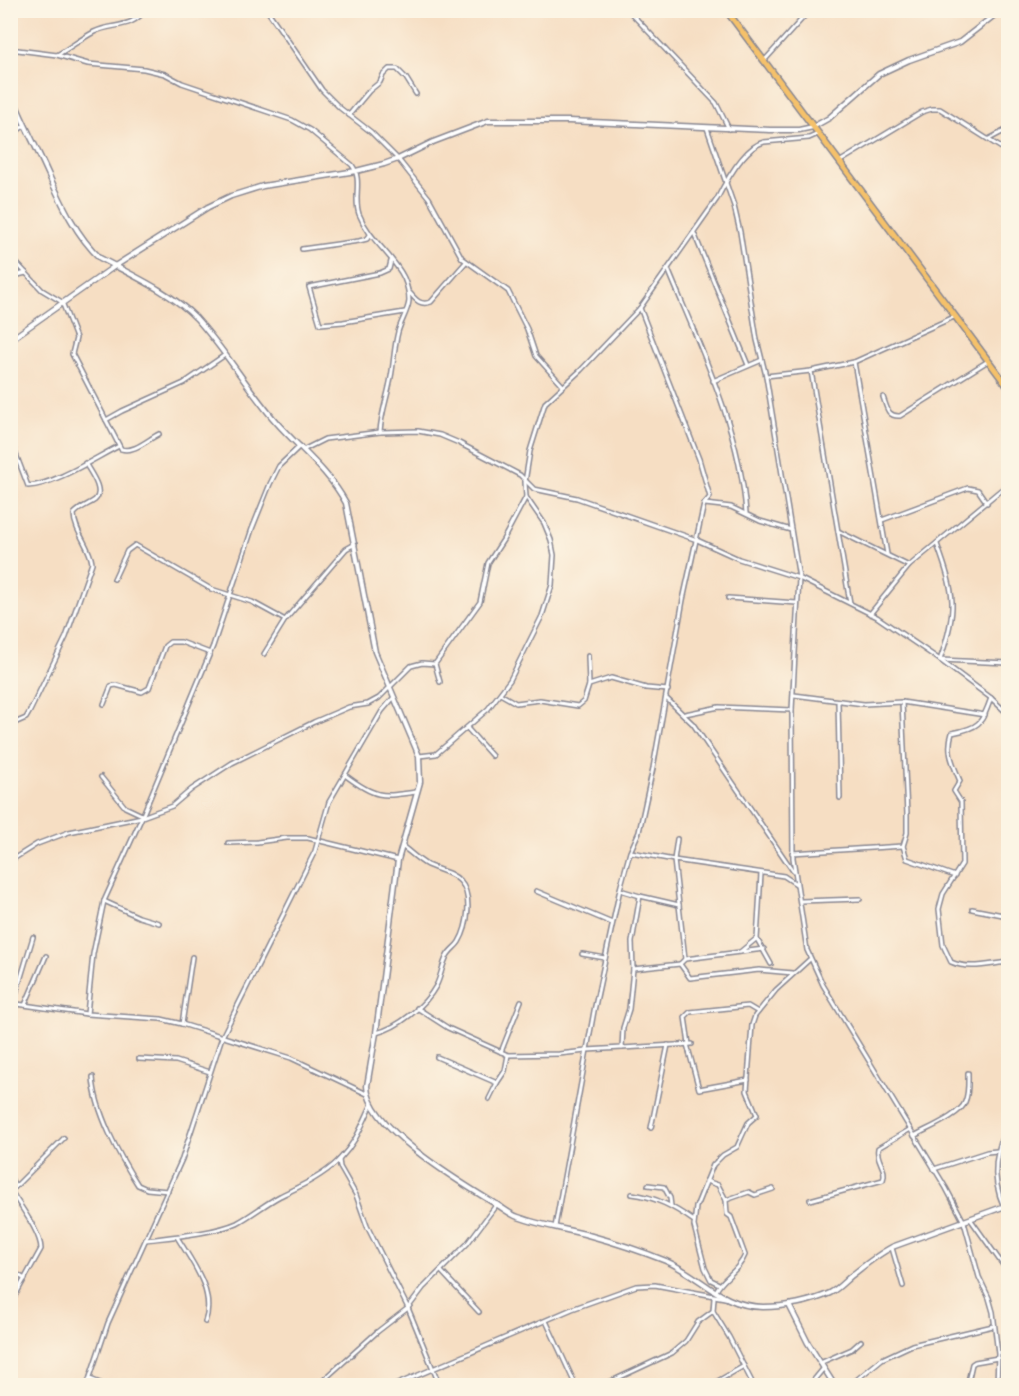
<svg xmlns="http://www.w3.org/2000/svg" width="1019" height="1396" viewBox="0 0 1019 1396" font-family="'Shantell Sans',sans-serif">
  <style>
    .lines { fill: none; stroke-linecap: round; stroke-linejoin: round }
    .minor-casing { stroke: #888690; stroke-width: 6 }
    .tertiary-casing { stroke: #888690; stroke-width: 7 }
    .primary-casing { stroke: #888690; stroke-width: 8 }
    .minor { stroke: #fff; stroke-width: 3 }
    .tertiary { stroke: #fff; stroke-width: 4 }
    .primary { stroke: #f5c16b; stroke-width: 5 }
  </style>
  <rect width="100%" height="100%" fill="#fcf5e5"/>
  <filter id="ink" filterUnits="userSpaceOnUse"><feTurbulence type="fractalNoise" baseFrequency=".0167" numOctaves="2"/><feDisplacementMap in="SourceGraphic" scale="12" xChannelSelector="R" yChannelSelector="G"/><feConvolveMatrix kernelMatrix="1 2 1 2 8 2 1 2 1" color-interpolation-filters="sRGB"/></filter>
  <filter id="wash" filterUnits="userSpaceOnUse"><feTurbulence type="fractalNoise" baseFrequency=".008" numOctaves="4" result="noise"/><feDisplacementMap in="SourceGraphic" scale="24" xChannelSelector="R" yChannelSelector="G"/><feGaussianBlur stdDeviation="1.35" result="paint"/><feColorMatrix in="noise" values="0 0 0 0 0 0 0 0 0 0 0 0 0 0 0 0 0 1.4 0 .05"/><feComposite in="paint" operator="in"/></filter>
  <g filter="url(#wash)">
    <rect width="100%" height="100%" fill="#f6dec3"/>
  </g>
  <g filter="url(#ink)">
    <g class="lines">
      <g class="minor-casing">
        <g id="minor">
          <polyline points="267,10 322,90 340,108 371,132 398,159 429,198 462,258 508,291 527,329 536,356 563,386"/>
          <polyline points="628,10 716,103 729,129"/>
          <polyline points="1000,10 1008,15"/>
          <path d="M10 49 57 55 88 64 144 69 165 74 182 83 292 120 310 130 352 165C363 180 353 197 359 214 369 240 393 255 404 278 407 285 409 294 409 301 408 311 401 321 398 332 394 347 394 362 391 377 388 396 381 413 380 432"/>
          <path d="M57 55C69 48 81 39 94 32 112 23 132 29 145 10"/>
          <polyline points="764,61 810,10"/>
          <polyline points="349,115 369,91 380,82 383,75 389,69 397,69 406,78 416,94"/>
          <polyline points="707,128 734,206 740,232 757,340 766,376 799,578 792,710 793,858 807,950 823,985 946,1188 964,1222 979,1277 989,1298 993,1312 998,1354 997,1386"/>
          <polyline points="10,136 25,125"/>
          <polyline points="989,139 1008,129"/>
          <polyline points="839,162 922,112 932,109 940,109 1008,152"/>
          <polyline points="694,233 748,365"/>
          <polyline points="302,249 359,241 367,239 370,235"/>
          <path d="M10 256 42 290 62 302 76 338 72 354 121 449C134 453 147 440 159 434"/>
          <polyline points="391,261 389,269 380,273 309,287 320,324 343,322 405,312"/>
          <path d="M668 269C700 347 740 428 746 513"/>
          <polyline points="10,272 18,275 26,273"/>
          <path d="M409 292C416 300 420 306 431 302L466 262"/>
          <polyline points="854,362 887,554"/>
          <polyline points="811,371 850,603"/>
          <polyline points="766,376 811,371 854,362 954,317"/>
          <polyline points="713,381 762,360"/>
          <path d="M883 397C887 407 887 417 900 416L988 361"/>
          <polyline points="106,420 122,411 184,383 225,355"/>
          <path d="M10 439 28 486C54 485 95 458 119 446"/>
          <polyline points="305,449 325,439 380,432 418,431 440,435 459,443 520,475 534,489 577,498 697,540 739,559 799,578 877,617 940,660 991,698 1008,714"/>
          <polyline points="705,504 731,507 760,521 791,530"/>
          <polyline points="882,520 968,488 978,490 987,503"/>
          <polyline points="838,531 909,566"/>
          <path d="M937 544C955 594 958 609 940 660L1008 663"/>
          <polyline points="114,579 127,551 135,545 211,589 252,602 285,620"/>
          <polyline points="728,598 797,603"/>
          <polyline points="870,614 909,566 1008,484"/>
          <polyline points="264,654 285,620 346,549 355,544"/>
          <polyline points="588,656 589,685"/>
          <polyline points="440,682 435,664 480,602 488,563 503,540 526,497"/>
          <polyline points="500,694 516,703 540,700 578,706 584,701 589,685 611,678 646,688 668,690"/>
          <polyline points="794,695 864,704 902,702 985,715"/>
          <polyline points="666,698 693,724 793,871"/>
          <path d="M991 698C982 724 979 728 952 733 946 751 953 764 960 781L954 791 961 802 962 864 943 894 939 909 943 945 951 962C969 970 989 964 1008 962"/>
          <polyline points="838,701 840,798"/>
          <polyline points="104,704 111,686 116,685 142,692 149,688 165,646 170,642 181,642 210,653"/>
          <polyline points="685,714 719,707 792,710"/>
          <path d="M10 725 26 718 30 711 66 637 92 563C90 546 74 531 74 514 80 507 88 505 95 500 105 491 90 472 85 463"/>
          <polyline points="467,728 492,756"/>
          <path d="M419 756 436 754 488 709 510 680 542 616 552 585 554 555 551 540 544 523 526 497 525 482 530 451 545 403 581 370 640 308 717 199C726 181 744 147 764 142L809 138 818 134"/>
          <path d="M345 775C375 798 381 797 417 792"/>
          <polyline points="101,777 125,807 142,815"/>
          <polyline points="228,843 257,842 287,838 308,838 398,860"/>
          <polyline points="903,846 907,859 955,876"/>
          <polyline points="631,852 674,860 677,839"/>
          <polyline points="792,853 903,846 907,833 907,814 902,702"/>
          <polyline points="10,861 37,844 69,832 142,817 172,806 192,789 232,763 314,722 349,707 368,704 379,698 411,666 422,663 435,664"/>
          <polyline points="761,874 757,939 771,964"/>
          <polyline points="620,890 640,896 679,905"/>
          <polyline points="536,891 612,923"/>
          <polyline points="104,901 139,917 159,923"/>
          <polyline points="801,901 860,899"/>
          <polyline points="972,909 1008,916"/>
          <polyline points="764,949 685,959 680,964 690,978 759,970 793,973"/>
          <polyline points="740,952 756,939"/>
          <polyline points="582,954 605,958"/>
          <polyline points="685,959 674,860 784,876 796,884"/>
          <polyline points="633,969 680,964"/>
          <polyline points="10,1003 87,1014 161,1019 182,1024 291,1058 367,1094"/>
          <polyline points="13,1004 33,937"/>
          <polyline points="25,1005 46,956"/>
          <polyline points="417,1008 448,1028 508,1055 559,1054 586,1051"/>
          <polyline points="87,1014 93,954 104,901 142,817 213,646 252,529 270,484 279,466 300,446"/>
          <polyline points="182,1024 192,957"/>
          <path d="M376 1033C398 1028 425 1006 436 986 441 977 442 965 447 956 450 950 456 947 459 942 468 927 473 895 460 881 452 872 438 870 427 865 418 860 410 852 402 846"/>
          <polyline points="687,1044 699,1089 748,1080"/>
          <polyline points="689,1044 685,1017 690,1012 748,1006 758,1012"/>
          <polyline points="622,1048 623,1028 629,1009 633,969 632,942 640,896"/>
          <polyline points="587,1050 692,1044"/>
          <polyline points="501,1052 521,1001"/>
          <polyline points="437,1057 497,1083"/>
          <polyline points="139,1059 176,1061 210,1072"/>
          <path d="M93 1077C95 1111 119 1156 138 1185L147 1189 168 1191"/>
          <polyline points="489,1099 497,1083 505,1071 508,1055"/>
          <polyline points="651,1128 668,1045"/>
          <path d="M914 1136C926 1129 961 1115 965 1102 969 1093 968 1083 968 1073"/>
          <polyline points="934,1169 987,1152 997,1151"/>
          <polyline points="10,1176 15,1187"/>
          <path d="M706 1181 718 1185 726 1200 727 1214 731 1217 745 1255C739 1271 723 1277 716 1291"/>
          <polyline points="648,1185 664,1187 670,1198 671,1206"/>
          <polyline points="10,1192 64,1138"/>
          <path d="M632 1194C656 1197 674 1207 694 1221"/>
          <polyline points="726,1200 749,1192 755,1195 773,1189"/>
          <path d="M810 1200 883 1180C888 1169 875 1160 878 1148L909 1130"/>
          <path d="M1004 1207C989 1174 997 1151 1008 1120"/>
          <polyline points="971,1220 1008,1272"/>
          <polyline points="555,1227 594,1011 620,889 630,852 639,832 653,768 683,600 704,504 710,497 699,459 640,308"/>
          <path d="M177 1237C192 1262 216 1292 205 1322"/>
          <path d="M146 1240C170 1237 215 1233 237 1223 252 1215 265 1204 280 1196 301 1186 323 1176 339 1160 357 1141 361 1127 372 1104"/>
          <polyline points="892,1248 903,1286"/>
          <polyline points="10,1270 25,1279"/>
          <polyline points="441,1271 479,1312"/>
          <polyline points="719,1284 711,1280 705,1268 694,1226 696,1207 713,1165 723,1155 737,1147 748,1123 757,1115 747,1091 752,1025 755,1016 776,990 810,959"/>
          <polyline points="714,1298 713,1311 729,1337 754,1386"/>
          <path d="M10 1305 41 1249C41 1233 20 1206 11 1191"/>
          <polyline points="546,1321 576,1386"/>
          <polyline points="820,1363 852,1349 861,1341"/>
          <polyline points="90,1379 107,1386"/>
          <polyline points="87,1386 108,1323 182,1159 222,1037 315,851 329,802 382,711 394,697"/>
          <polyline points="317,1386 377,1332 408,1308 367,1226 356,1195 340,1167 339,1160"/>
          <polyline points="393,1386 572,1309 636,1286 655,1285 725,1298"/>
          <polyline points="440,1386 408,1308 423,1288 467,1244 497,1204"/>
          <polyline points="601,1386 672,1353 686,1341 698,1322 713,1311"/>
          <polyline points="709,1386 744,1366"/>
          <polyline points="809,1386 823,1369"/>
          <polyline points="849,1386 882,1359 912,1345 993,1326"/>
          <polyline points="967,1386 972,1364 975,1362 998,1358"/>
        </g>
      </g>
      <g class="tertiary-casing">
        <g id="tertiary">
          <path d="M10 90C18 112 29 133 39 154 56 189 71 231 100 258 130 274 172 293 196 318 226 351 248 390 277 423 301 450 328 470 346 503L375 652 419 756 420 782 398 860 376 1033 367 1086C367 1127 461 1183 494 1203 502 1207 509 1214 518 1217 540 1225 565 1229 588 1235 614 1242 641 1251 666 1261 703 1277 720 1306 763 1307 785 1307 811 1302 830 1293 838 1289 845 1281 851 1276 865 1265 877 1255 892 1247L1008 1205"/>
          <polyline points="10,340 115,266 208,207 231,196 263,186 356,171 384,164 398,159 433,142 488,121 569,121 770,130 799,130 813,127 829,118 879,74 909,60 960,42 1001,10"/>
          <polyline points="789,1305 808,1343 835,1386"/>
        </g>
      </g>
      <g class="primary-casing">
        <polyline id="primary" points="726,10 1008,387"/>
      </g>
      <use href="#minor" class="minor"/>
      <use href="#tertiary" class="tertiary"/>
      <use href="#primary" class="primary"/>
    </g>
  </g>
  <rect width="1019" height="1396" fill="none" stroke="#fcf5e5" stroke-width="36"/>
</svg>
